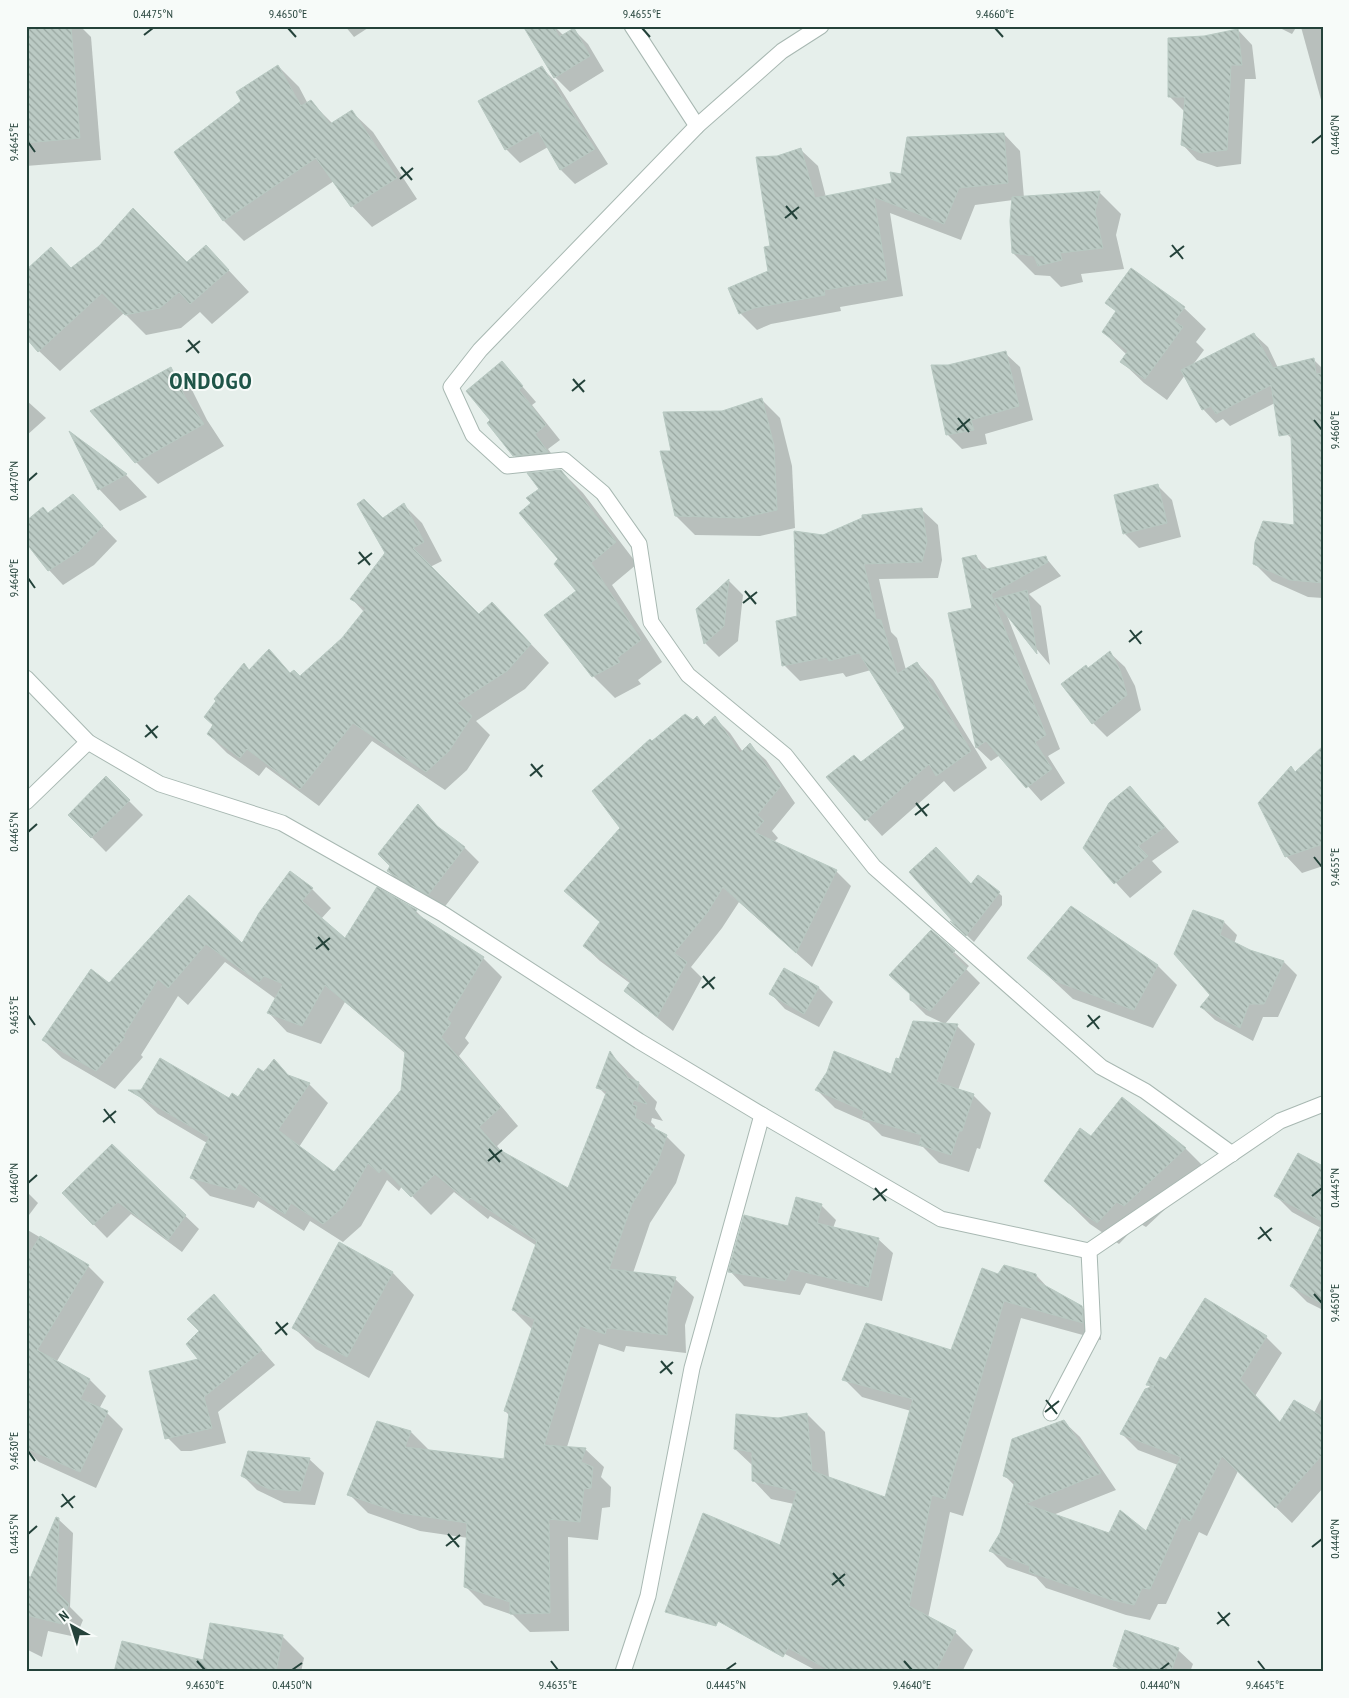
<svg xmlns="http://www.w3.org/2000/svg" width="1349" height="1698" viewBox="0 0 1349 1698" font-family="'PT Sans Narrow',sans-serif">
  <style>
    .shadow { fill: #0003 }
    .building { fill: url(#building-back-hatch); stroke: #b8c9c2 }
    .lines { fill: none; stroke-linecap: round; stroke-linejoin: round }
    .minor-casing { stroke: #a8b8b2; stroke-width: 17 }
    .minor { stroke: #fff; stroke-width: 15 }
    .ticks { fill: none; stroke: #24423a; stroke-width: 2 }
    .labels { text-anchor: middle; stroke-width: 4; stroke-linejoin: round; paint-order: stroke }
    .district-label { font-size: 24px; font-weight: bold; letter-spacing: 1px; fill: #1f5548; stroke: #f7fbf9 }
    .neatline { fill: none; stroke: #24423a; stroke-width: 2 }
    .ticks-label { font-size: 12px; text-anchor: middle; fill: #24423a }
  </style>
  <defs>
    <pattern id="building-back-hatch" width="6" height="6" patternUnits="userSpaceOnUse" patternTransform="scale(1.25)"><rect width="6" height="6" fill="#bbcac4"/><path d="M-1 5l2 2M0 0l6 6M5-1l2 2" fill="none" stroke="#98a6a0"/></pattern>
  </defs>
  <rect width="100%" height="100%" fill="#e6efeb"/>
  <g class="shadow">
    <polygon points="26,26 80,26 91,37 101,160 26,166"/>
    <polygon points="345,26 371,26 354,37"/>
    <polygon points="539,26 554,26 564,36 574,30 588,44 604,71 570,92 555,77"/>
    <polygon points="1276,26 1297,26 1292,34"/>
    <polygon points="1304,26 1323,26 1323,107 1301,27"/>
    <polygon points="1238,30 1252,45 1256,79 1245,79 1241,164 1217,167 1197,160 1183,145 1184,111 1169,96 1204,38"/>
    <polygon points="278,66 299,87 308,104 311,102 333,124 352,112 373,132 417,199 372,227 352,206 334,181 244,241 224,221 243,101"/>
    <polygon points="541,67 556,82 608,164 575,184 561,170 548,147 520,163 506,149"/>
    <polygon points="1004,134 1020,151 1024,198 1099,192 1121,214 1116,235 1124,269 1081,274 1083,282 1061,287 1050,276 1035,275 1013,253 1013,200 975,205 961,240 890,213 903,296 840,307 841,311 771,324 757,330 740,313 770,272 777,157 801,150 818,166 826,197 893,184 902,175"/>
    <polygon points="206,246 249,292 212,324 200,312 181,328 146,335 124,313 60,371 39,351 71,269 100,247 187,263"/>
    <polygon points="1111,306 1184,308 1206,329 1196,342 1204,350 1192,366 1254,334 1268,347 1278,368 1314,360 1323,369 1323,423 1292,439 1279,426 1275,403 1230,426 1223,419 1216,423 1203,409 1185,375 1167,400 1144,383 1122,362 1127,355 1103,332 1117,312"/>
    <polygon points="1005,353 1020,367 1033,420 985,434 987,444 962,449 947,434 948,366"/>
    <polygon points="502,363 536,402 532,405 560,440 548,449 561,467 529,470 514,455 492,420"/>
    <polygon points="171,369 192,390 207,420 224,446 158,484 136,462"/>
    <polygon points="761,399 780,418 792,466 795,528 760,536 695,535 676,516 672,452 722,412"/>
    <polygon points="26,400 46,418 26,436"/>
    <polygon points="72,435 126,475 147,497 120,511 99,489"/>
    <polygon points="1323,439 1323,598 1308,597 1272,581 1254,563 1296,527"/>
    <polygon points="561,471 583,493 637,564 612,585 662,662 638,680 641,684 615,698 593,676 578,591 532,503 541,489"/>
    <polygon points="1157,485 1172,500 1181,537 1139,548 1124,533"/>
    <polygon points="404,505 422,523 442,561 430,567 479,615 510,622 549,663 525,689 476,721 490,735 467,770 445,790 372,741 319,806 266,767 259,776 227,753 208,734 244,665 250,671 269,651 291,674 300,678 343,639 364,612 352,599 387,553 383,520"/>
    <polygon points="921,509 938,525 942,560 938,578 879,579 891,632 897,638 906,670 917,663 933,680 987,768 954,792 944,781 882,836 828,777 861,764 907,728 871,670 846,677 843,673 800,681 784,665 823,537"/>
    <polygon points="87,510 117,541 94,565 63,585 49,570 49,514"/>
    <polygon points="975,556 989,570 1046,558 1061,576 1029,594 1041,606 1050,665 1006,613 1060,749 1048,756 1065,783 1041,801 1000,755 991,761 977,748 950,614 974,609"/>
    <polygon points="729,581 743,595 738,641 719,657 705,643 697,609"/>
    <polygon points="1110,653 1125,667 1135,686 1141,710 1107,737 1093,723"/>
    <polygon points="697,718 706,727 715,718 730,733 743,752 750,745 766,760 795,803 772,831 778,838 774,842 836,871 851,886 812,967 739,902 722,928 691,967 702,978 673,1031 625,991 631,984 600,961 584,946 601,923 566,891 622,828 652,742"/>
    <polygon points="1323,748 1323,866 1302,873 1286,856 1291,768 1296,773"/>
    <polygon points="106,778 143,815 106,852 70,815"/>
    <polygon points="1130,787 1179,842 1152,861 1162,872 1130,898 1084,848"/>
    <polygon points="419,806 442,831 464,847 479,862 443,909 403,886 388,871"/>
    <polygon points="290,873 312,889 331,908 321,919 346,940 416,911 427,922 483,958 502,977 465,1038 469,1043 459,1056 518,1126 497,1146 502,1152 569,1190 607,1096 598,1087 611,1054 657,1102 655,1109 663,1121 652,1118 651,1122 655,1126 654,1130 666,1136 685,1155 676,1183 650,1223 633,1273 675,1279 694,1297 685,1325 686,1353 626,1346 624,1352 599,1344 567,1447 585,1449 604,1467 601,1477 611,1487 610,1507 602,1508 598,1540 568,1537 569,1631 530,1632 513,1615 484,1605 465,1586 468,1538 420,1531 368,1513 349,1494 411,1432 430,1451 505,1460 510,1416 505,1411 532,1329 513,1310 537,1246 490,1216 488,1219 454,1192 431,1215 402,1186 399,1191 387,1180 361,1226 343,1242 310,1221 304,1231 258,1201 254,1208 210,1196 192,1178 207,1143 158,1114 139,1096 238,1098 274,1060 291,1078 309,1084 328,1103 299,1147 335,1173 402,1090 406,1054 345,1002 321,1044 287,1032 269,1013 276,999 225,962 188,1005 178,996 141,1055 143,1057 115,1089 62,1058 43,1040 109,985 189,896 242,945"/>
    <polygon points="971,886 994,889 1002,896 1002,905 974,942 956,925"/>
    <polygon points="1071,907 1158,966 1177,985 1153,1028 1073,999 1029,958"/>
    <polygon points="1194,912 1224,922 1237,935 1234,944 1250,952 1284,962 1297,975 1278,1017 1263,1017 1253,1041 1215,1020 1201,1007 1212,995"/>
    <polygon points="954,952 969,966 966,969 980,983 945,1024 926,1015 911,1000"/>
    <polygon points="784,969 819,988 833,1002 819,1027 785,1009 771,994"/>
    <polygon points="957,1026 975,1044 958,1090 973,1095 991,1113 980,1149 977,1148 969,1172 939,1163 923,1147 882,1136 869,1123 835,1108 817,1090 891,1075 900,1060"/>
    <polygon points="1091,1138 1185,1148 1207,1170 1146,1227 1139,1223 1119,1244 1090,1224 1046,1181"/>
    <polygon points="112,1146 199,1229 182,1252 131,1214 107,1238 63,1193"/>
    <polygon points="1323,1168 1323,1310 1307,1302 1291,1286 1321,1228 1292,1212 1276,1196"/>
    <polygon points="26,1191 38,1203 26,1219"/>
    <polygon points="821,1205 836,1220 833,1228 878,1239 893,1253 882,1301 806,1283 800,1295 744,1286 730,1271"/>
    <polygon points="26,1229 88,1266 104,1282 57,1361 90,1380 106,1396 99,1409 107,1413 123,1429 96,1488 39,1462 26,1449"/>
    <polygon points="339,1244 393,1273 414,1295 369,1378 316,1349 294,1328"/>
    <polygon points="1036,1275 1050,1290 1082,1307 1100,1326 1101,1340 1021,1318 963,1516 950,1512 928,1618 955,1632 973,1650 962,1672 819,1672 693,1605 781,1547 794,1504 771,1499 753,1480 753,1466 735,1449 778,1419 807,1414 825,1432 829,1478 885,1499 911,1411 862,1397 844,1379 952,1351 999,1276"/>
    <polygon points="214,1296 275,1365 218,1412 226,1443 191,1451 181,1451 166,1436 200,1359 200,1331"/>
    <polygon points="1266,1337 1282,1353 1255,1396 1281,1424 1314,1413 1323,1395 1323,1488 1292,1523 1238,1471 1207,1536 1199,1532 1166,1604 1158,1604 1150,1620 1126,1615 1046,1588 1036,1577 1007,1567 991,1551 1001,1533 1015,1486 1004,1475 1063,1421 1080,1437 1116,1490 1053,1515 1109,1535 1146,1533 1178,1465 1138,1450 1122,1434 1151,1388 1148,1385 1166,1362"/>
    <polygon points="309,1459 324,1473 315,1505 284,1503 257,1490 243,1476"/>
    <polygon points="58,1519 73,1533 70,1607 83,1620 76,1637 48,1631 42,1657 26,1649 26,1574 32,1578"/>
    <polygon points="282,1636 304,1658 301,1672 116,1672 204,1662"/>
    <polygon points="1178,1650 1193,1664 1190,1672 1121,1672 1114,1665"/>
  </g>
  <g class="building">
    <polygon points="26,26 71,26 80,138 26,143"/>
    <polygon points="523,26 553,26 559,37 574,28 590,56 554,78"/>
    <polygon points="1238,29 1242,65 1231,65 1227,150 1201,153 1181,145 1185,97 1168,97 1168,38 1204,36"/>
    <polygon points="278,65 301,106 311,100 330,124 352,110 397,178 351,207 316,158 223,221 174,152 241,101 236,92"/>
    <polygon points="542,66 595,149 560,170 538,131 505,150 478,101"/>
    <polygon points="1004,133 1008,183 959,188 944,224 874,197 887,280 824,290 825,295 754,308 739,314 728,288 768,271 764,247 770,246 756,157 777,156 801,148 815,198 892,183 890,172 901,174 907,137"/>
    <polygon points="1100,191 1095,212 1103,248 1060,253 1062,260 1038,266 1034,256 1012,253 1010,221 1012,197"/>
    <polygon points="133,208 187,262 206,245 229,270 190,304 179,292 160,308 125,315 102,293 38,352 26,338 26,270 51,247 71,268 99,246"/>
    <polygon points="1131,268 1185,307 1174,321 1183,327 1145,379 1120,362 1128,351 1102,332 1116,311 1105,303"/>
    <polygon points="1254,333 1273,368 1314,358 1316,374 1323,373 1323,583 1290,580 1253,564 1255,542 1263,521 1294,525 1291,434 1279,436 1271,385 1216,414 1211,406 1202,410 1181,370"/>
    <polygon points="1006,351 1019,406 971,420 974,430 946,435 931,365 948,365"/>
    <polygon points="502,361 523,386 519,390 546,425 535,434 548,452 513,456 487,423 490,420 466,391"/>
    <polygon points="171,367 185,397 204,424 135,463 90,411"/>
    <polygon points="762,398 774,446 777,510 741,518 675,516 660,451 671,451 663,412 722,411"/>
    <polygon points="69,431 127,474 98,490"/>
    <polygon points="561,470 616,542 591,563 641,640 617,658 620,662 592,677 544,615 576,591 554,564 558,559 519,513 531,503 526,498 539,489 527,473"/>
    <polygon points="1158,484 1167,523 1123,534 1114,495"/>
    <polygon points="73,494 103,526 79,551 48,571 26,543 26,521 43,507 48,513"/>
    <polygon points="364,499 383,518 404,503 424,542 413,548 479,614 492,602 531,644 507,671 457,703 472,716 449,751 426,772 353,723 300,789 247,749 240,758 207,734 213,725 204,717 216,701 214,699 244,663 249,670 269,649 290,673 294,670 300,676 342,638 366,608 350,599 385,553 357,504"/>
    <polygon points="922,508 927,542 922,562 864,564 876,619 881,620 897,674 917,662 971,751 936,776 929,764 865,821 826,777 854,755 861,762 905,728 859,653 829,661 827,657 782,666 776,621 797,616 794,531 823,535 862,518 862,515"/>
    <polygon points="976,555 982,570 1046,556 1048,562 991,594 1046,735 1035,742 1052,769 1026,788 986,741 976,748 948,613 972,608 962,558"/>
    <polygon points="729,579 724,626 704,644 696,609"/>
    <polygon points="1027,590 1037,654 994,599"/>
    <polygon points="1110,651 1120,670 1127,695 1092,724 1061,684 1086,665 1088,668"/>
    <polygon points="685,714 693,720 697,716 704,726 715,716 740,753 750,743 781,786 757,815 764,821 754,832 837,870 796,953 723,887 707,913 674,953 687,962 657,1017 624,991 631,981 583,946 600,922 564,891 620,828 592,791 650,739 652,741"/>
    <polygon points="1323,746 1323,844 1285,857 1258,803 1291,766 1295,772"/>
    <polygon points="106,776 130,800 91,838 68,815"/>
    <polygon points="1130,786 1165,827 1138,846 1148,856 1114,884 1083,848 1109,803"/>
    <polygon points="418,804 437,826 465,847 428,895 387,871 390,866 378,854"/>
    <polygon points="936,847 971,884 978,875 1000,892 966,936 950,921 955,924 909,872"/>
    <polygon points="290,871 313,888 302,901 345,938 377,887 417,910 415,913 484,957 447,1019 451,1023 441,1037 501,1107 479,1127 498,1149 568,1188 607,1091 596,1088 610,1051 628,1078 639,1082 637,1090 647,1104 634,1100 632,1105 637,1106 635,1118 667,1135 657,1164 632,1204 609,1269 676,1277 667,1306 667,1335 607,1328 605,1334 580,1326 544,1445 586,1448 581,1462 593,1467 591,1488 584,1489 580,1522 549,1519 550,1613 510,1614 510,1602 464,1587 467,1523 401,1513 347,1495 377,1421 411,1431 405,1447 504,1459 509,1412 504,1411 535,1319 512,1310 537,1241 471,1198 468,1201 435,1174 411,1197 383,1168 379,1173 368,1163 343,1207 323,1224 291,1203 285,1214 239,1183 235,1190 190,1178 209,1137 128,1090 141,1090 160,1058 229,1098 232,1093 238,1097 258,1068 264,1072 274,1059 288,1075 310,1083 278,1130 334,1172 401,1090 405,1052 325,985 302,1026 267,1013 283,984 264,976 259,982 206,944 168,988 158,979 123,1036 125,1037 96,1071 42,1040 91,969 109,983 189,895 242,943 259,913"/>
    <polygon points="1071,906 1158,965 1134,1010 1055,981 1027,958"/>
    <polygon points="1193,910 1224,921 1220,935 1250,950 1284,961 1264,1004 1249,1004 1240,1028 1200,1007 1210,995 1174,954"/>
    <polygon points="931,930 955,951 952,954 967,968 930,1011 910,1000 910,994 889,975"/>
    <polygon points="784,968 819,987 804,1014 769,994"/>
    <polygon points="913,1021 958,1024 936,1082 974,1094 962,1131 959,1131 951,1155 919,1145 922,1135 862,1118 864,1111 815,1090 827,1072 834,1051 891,1074 896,1058 899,1059"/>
    <polygon points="1122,1097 1186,1148 1124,1206 1117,1202 1097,1223 1067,1202 1044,1181 1080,1128 1091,1136"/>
    <polygon points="112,1144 186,1215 168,1240 118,1202 93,1225 62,1193"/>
    <polygon points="1298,1153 1323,1166 1323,1222 1274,1196"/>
    <polygon points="796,1197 822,1204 817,1223 879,1238 868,1287 791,1269 785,1281 728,1272 744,1215 788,1226"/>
    <polygon points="1323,1222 1323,1304 1290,1286"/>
    <polygon points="40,1236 89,1265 37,1350 90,1379 80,1399 108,1411 80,1472 26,1448 26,1259"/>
    <polygon points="339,1242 393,1272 347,1357 292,1328"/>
    <polygon points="1004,1265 1036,1274 1037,1281 1082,1306 1083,1323 1004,1301 945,1499 932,1495 909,1606 956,1631 935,1672 833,1672 788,1648 783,1657 718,1621 716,1626 665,1612 703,1513 780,1545 797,1491 752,1481 752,1452 734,1449 736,1414 778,1418 807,1413 812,1471 885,1497 913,1399 842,1380 866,1323 951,1350 982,1268 998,1274"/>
    <polygon points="214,1294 262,1350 204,1397 212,1428 165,1439 149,1371 198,1359 186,1344 199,1331 187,1319"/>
    <polygon points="1205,1298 1267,1336 1240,1379 1280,1422 1294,1400 1323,1417 1323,1454 1275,1508 1222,1456 1190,1521 1182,1517 1150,1589 1142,1588 1134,1605 1109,1599 1029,1572 1030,1566 989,1551 1000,1533 1015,1481 1003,1476 1012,1439 1064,1420 1101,1473 1025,1504 1109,1533 1120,1510 1146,1531 1181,1457 1120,1434 1145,1389 1154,1386 1146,1385 1160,1357 1166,1360"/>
    <polygon points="248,1451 310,1458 300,1491 269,1489 241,1476"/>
    <polygon points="56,1517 59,1518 56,1591 69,1604 62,1624 26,1615 26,1588"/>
    <polygon points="210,1623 283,1635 276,1672 114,1672 122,1641 203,1660"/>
    <polygon points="1125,1630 1179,1648 1171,1672 1132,1672 1113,1666"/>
  </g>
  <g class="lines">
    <g class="minor-casing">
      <g id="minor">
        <polyline points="632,26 697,126"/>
        <polyline points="821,26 782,51 697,126 480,350 451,387 473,435 507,466 564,460 603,493 639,544 651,622 688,675 785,755 874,867 1101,1067 1145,1091 1232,1154"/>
        <polyline points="26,678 88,742 160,784 282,823 443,914 639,1041 762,1115 941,1219 1089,1251"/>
        <polyline points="26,802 88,742"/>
        <polyline points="1051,1413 1093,1333 1089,1251 1280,1121 1323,1104"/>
        <polyline points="623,1672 648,1596 692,1368 762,1115"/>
      </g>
    </g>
    <use href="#minor" class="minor"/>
  </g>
  <path class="ticks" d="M288 28 296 37M642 28 650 37M995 28 1003 37M144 35 153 28M28 142 35 152M1312 143 1322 135M401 167 412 180M400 179 413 168M786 206 797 219M785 218 799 207M1172 245 1183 259M1170 257 1184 246M188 340 199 353M186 352 200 341M573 379 584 392M572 391 585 380M958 418 969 432M1314 420 1322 430M957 430 970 419M28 481 37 473M359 552 370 565M358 564 372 553M28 578 35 588M745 591 756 604M743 603 757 592M1130 630 1141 644M1129 642 1142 631M146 725 157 738M145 737 158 726M531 764 542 777M530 776 543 765M916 803 927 816M915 815 929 804M28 832 37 824M1314 857 1322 867M318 937 329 950M316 949 330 938M703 976 714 989M702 988 715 977M28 1015 35 1025M1088 1015 1099 1029M1087 1027 1100 1016M104 1109 115 1123M103 1122 116 1111M489 1149 500 1162M488 1161 502 1150M28 1183 37 1175M875 1188 886 1201M1312 1196 1322 1188M873 1200 887 1189M1260 1227 1271 1241M1258 1239 1272 1228M1314 1294 1322 1303M276 1322 287 1335M275 1334 288 1323M661 1361 672 1374M660 1373 673 1362M1046 1400 1057 1414M1045 1412 1059 1401M28 1451 35 1461M62 1494 73 1508M61 1507 75 1496M28 1534 37 1526M448 1534 459 1547M446 1546 460 1535M1312 1547 1322 1539M833 1573 844 1586M832 1585 845 1574M1218 1612 1229 1626M1217 1624 1230 1613M197 1661 205 1670M551 1661 558 1670M904 1661 912 1670M1258 1661 1265 1670M292 1670 302 1663M726 1670 736 1663M1160 1670 1169 1663"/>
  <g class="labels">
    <g class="district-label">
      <text x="211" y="389">ONDOGO</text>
    </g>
  </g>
  <rect width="1349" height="1698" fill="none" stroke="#f7fbf9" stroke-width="55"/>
  <g transform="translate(72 1626) rotate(321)" stroke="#f7fbf9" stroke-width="4" paint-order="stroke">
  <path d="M0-4L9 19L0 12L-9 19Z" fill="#24423a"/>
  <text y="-8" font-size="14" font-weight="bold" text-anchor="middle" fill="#24423a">N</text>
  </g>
  <rect x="28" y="28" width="1294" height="1642" class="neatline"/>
  <g class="ticks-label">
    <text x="153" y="18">0.4475°N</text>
    <text x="288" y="18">9.4650°E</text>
    <text x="642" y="18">9.4655°E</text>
    <text x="995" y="18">9.4660°E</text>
    <text transform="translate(1335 135) rotate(-90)" y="4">0.4460°N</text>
    <text transform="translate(14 142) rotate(-90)" y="4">9.4645°E</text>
    <text transform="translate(1335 430) rotate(-90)" y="4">9.4660°E</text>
    <text transform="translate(14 481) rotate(-90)" y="4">0.4470°N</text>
    <text transform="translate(14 578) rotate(-90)" y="4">9.4640°E</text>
    <text transform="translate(14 832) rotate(-90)" y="4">0.4465°N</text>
    <text transform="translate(1335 867) rotate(-90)" y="4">9.4655°E</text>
    <text transform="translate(14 1015) rotate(-90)" y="4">9.4635°E</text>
    <text transform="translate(14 1183) rotate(-90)" y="4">0.4460°N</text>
    <text transform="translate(1335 1188) rotate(-90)" y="4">0.4445°N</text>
    <text transform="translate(1335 1303) rotate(-90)" y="4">9.4650°E</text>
    <text transform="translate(14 1451) rotate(-90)" y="4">9.4630°E</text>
    <text transform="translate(14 1534) rotate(-90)" y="4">0.4455°N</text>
    <text transform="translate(1335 1539) rotate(-90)" y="4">0.4440°N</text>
    <text x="205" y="1689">9.4630°E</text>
    <text x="292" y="1689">0.4450°N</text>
    <text x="558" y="1689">9.4635°E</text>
    <text x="726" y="1689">0.4445°N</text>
    <text x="912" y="1689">9.4640°E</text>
    <text x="1160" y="1689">0.4440°N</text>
    <text x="1265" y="1689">9.4645°E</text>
  </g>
</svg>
